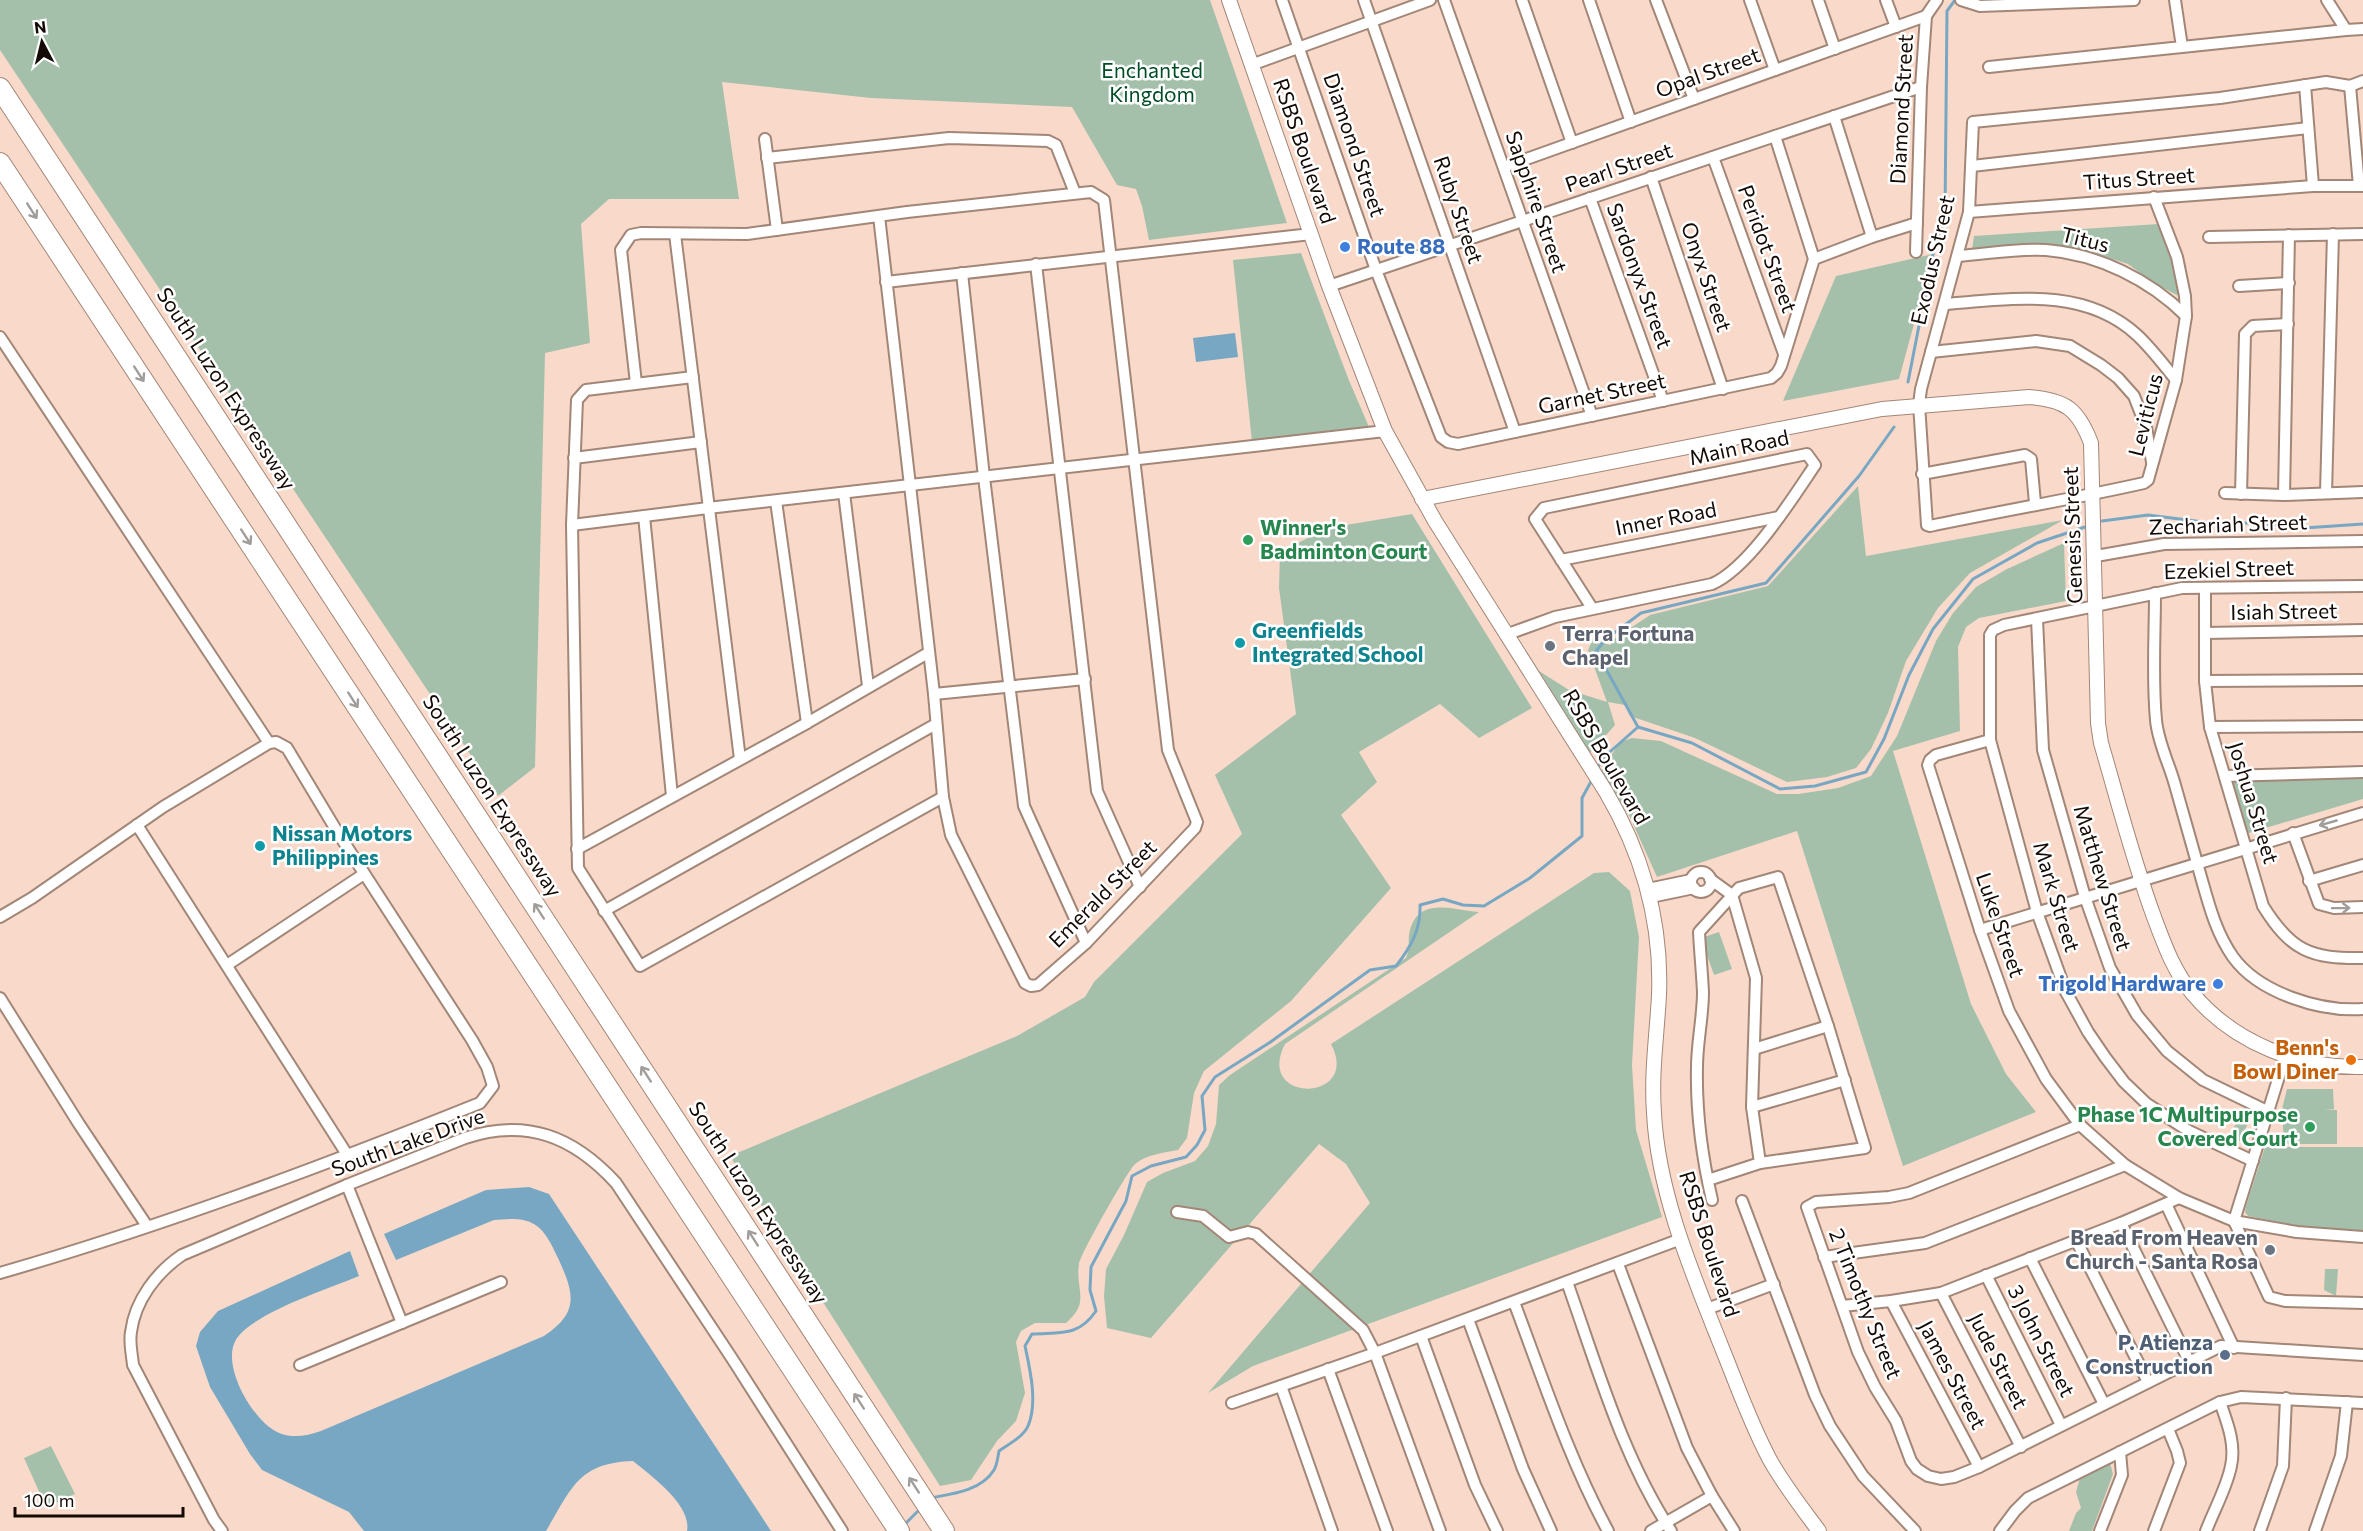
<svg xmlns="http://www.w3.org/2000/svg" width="2363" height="1531" viewBox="0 0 2363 1531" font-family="Commissioner,sans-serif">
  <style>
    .green { fill: #a4c0ab }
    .water { fill: #77a7c3 }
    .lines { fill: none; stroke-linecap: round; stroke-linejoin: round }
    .stream { stroke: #77a7c3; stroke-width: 3 }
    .minor-casing { stroke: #a28677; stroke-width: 14 }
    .tertiary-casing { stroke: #a28677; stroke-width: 16 }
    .motorway-casing { stroke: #a28677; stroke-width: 22 }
    .minor { stroke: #fff; stroke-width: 10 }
    .tertiary { stroke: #fff; stroke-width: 14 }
    .motorway { stroke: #fff; stroke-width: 20 }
    .oneway { stroke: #a19d9b }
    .shop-dot { fill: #3f7fe0; stroke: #fff; stroke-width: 2 }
    .leisure-dot { fill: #2e9e5b; stroke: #fff; stroke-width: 2 }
    .culture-dot { fill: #0f9aa8; stroke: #fff; stroke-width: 2 }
    .worship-dot { fill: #6b7280; stroke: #fff; stroke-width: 2 }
    .food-dot { fill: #e8710a; stroke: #fff; stroke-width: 2 }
    .service-dot { fill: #5c6f8a; stroke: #fff; stroke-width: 2 }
    .labels { text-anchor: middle; stroke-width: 5; stroke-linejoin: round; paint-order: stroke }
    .park-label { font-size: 21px; fill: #004d25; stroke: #fff }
    .street-label { font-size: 21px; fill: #140a05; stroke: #fff }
    .shop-label { font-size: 21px; font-weight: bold; fill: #366cbe; stroke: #fff; text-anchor: start }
    .leisure-label { font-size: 21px; font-weight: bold; fill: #27864d; stroke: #fff; text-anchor: start }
    .culture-label { font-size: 21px; font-weight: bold; fill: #0d838f; stroke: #fff; text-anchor: start }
    .worship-label { font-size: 21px; font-weight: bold; fill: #5b616d; stroke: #fff; text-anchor: start }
    .food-label { font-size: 21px; font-weight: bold; fill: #c56008; stroke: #fff; text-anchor: end }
    .service-label { font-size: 21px; font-weight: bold; fill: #4e5e75; stroke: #fff; text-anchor: end }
  </style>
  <rect width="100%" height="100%" fill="#f9daca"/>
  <g class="green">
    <polygon points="0,0 1210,0 1287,223 1149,240 1142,206 1136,189 1117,185 1072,107 871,98 722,82 739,199 609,199 581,224 590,343 545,353 535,767 498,796 0,50"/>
    <polygon points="2159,224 2173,262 2179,296 2155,284 2128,264 2097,254 2045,247 1972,250 1974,236"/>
    <polygon points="1301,253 1348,378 1369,427 1252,442 1233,260"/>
    <polygon points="1933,254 1899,379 1783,401 1836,276"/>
    <polygon points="1858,486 1866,556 2063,520 1970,573 1938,608 1906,661 1888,713 1871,749 1856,768 1827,777 1787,782 1695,738 1630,716 1625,705 1608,702 1615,725 1590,753 1539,671 1569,690 1607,702 1588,650 1593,639 1610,645 1614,639 1650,615 1768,586"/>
    <path d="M1412 514 1532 708 1479 738 1440 704 1359 752 1377 782 1341 815 1391 888 1291 1001 1204 1071 1194 1093 1187 1138 1178 1150C1164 1153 1147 1154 1135 1164 1127 1172 1081 1253 1079 1264 1075 1290 1091 1302 1066 1323H1035L1021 1331 1016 1342 1025 1393 1016 1421 997 1441 971 1480 940 1486 730 1156 1017 1036 1085 997 1094 982 1242 834 1215 775 1296 714 1279 588 1280 552 1328 528Z"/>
    <polygon points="2064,543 2066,601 1979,618 1966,627 1958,647 1960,731 1893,751 1971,1004 2006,1074 2036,1112 1903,1166 1797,831 1657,877 1630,817 1601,771 1620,742 1632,738 1661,741 1777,794 1798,794 1838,788 1871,776 1897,736 1936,641 1953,613 1976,587 2007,569"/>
    <polygon points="2363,777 2363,799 2242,835 2226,782"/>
    <path d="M1609 872 1630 891 1639 937 1632 1065 1636 1130 1662 1217 1253 1366 1208 1393 1370 1203 1346 1164 1319 1144 1151 1338 1107 1328 1104 1296 1106 1269 1124 1235 1147 1182 1163 1173 1195 1161 1208 1146 1216 1124 1219 1085 1230 1075 1406 958C1411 947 1407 941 1410 930 1419 896 1454 910 1479 912L1285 1044C1254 1104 1362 1103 1331 1044L1594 873Z"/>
    <polygon points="1719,932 1732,969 1714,975 1701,938"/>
    <polygon points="2287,1089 2333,1089 2334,1109 2324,1109 2337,1110 2337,1144 2284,1144 2282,1109"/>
    <polygon points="2241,1111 2251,1116 2240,1141 2230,1137"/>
    <polygon points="2265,1147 2363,1147 2363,1231 2304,1227 2248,1216 2245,1212 2246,1206"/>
    <polygon points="2325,1269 2338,1269 2336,1296 2324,1290"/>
    <polygon points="51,1446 75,1494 46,1507 24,1458"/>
    <polygon points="2110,1463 2113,1474 2092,1531 2069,1531 2076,1513 2081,1508 2076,1492 2081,1474"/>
  </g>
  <g class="water">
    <polygon points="1235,333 1238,357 1196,362 1193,338"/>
    <path d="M529 1187 549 1194 771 1531H687C692 1505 651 1476 633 1461 578 1463 572 1488 546 1531H364L349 1512 262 1470 250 1454 210 1387 196 1346 200 1332 218 1311 350 1251 359 1276C328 1289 256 1312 237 1338 219 1363 253 1421 277 1432 292 1439 306 1436 321 1431L544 1336C580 1312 574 1293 558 1258 552 1246 546 1231 534 1224 522 1217 507 1219 494 1220L396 1260 384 1234 486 1190Z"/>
  </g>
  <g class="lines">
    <g class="stream">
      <polyline points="1908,382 1933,254 1945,214 1947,11 1955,0"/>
      <polyline points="2102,521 2148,515 2211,523 2258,523 2304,528 2363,524"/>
      <polyline points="1638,727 1596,651 1606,639 1641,613 1766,583 1859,476 1894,427"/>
      <polyline points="1597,769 1603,758 1638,727 1692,743 1780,789 1815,786 1866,772 1884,739 1909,675 1933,629 1973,579 2037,543 2085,527"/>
      <path d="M930 1498C952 1494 981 1491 994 1470 997 1465 998 1457 999 1451 1009 1444 1023 1437 1028 1426 1038 1403 1030 1369 1025 1346L1032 1334C1061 1332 1078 1337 1096 1311L1090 1290 1091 1267 1126 1201 1132 1176 1151 1166 1186 1157 1197 1145 1205 1130 1202 1096 1215 1077 1269 1043 1370 970 1396 966C1411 947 1421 929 1420 905L1443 899 1463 905 1484 906 1530 878 1582 836V798L1593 778"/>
      <polyline points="903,1526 920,1509"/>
    </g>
    <g class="minor-casing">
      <g id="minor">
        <polyline points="1282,0 1376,270 1441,437 1448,442 1458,444 1771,378 1777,373 1781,366 1814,259 1872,237 1917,223"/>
        <polyline points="1364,0 1515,432"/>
        <polyline points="1444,0 1592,416"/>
        <polyline points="1522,0 1572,143"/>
        <polyline points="1589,0 1631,122"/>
        <polyline points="1656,0 1694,99"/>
        <polyline points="1750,0 1775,70"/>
        <polyline points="1818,0 1835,49"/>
        <polyline points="1886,0 1896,27"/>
        <polyline points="1961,0 1980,6 2134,0"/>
        <polyline points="2346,30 2363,29"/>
        <polyline points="2182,47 2346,30 2327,0"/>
        <polyline points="1251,65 1430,0"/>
        <polyline points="1989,67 2182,47 2175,0"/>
        <polyline points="2305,85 2313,186"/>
        <polyline points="2350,86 2359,186"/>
        <polyline points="1834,116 1872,237"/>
        <polyline points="1775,136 1814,259"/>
        <polyline points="765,139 777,230"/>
        <polyline points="1713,157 1784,354"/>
        <polyline points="767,158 949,138 1048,141 1056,145 1075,193"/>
        <polyline points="1972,166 2308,128"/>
        <polyline points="1504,167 1926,16"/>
        <polyline points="1651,177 1723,389"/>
        <path d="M2154 197 2177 257 2185 296 2186 316 2176 380 2148 480 2144 483C2073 499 2001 511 1930 526L1927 525 1919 404 1921 389 1969 212 1973 122 2220 98 2326 82 2350 86 2363 81"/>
        <polyline points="1590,198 1663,401"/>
        <polyline points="1969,212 2313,186 2363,186"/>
        <polyline points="675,234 740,759"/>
        <polyline points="2209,237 2363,234"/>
        <polyline points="1916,252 1921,87 1926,16 1937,0"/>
        <path d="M1958 256C1987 254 2018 248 2046 250 2098 254 2150 280 2186 316"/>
        <polyline points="1036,264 1097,791 1140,887"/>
        <polyline points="962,273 984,477 1024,806 1086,943"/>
        <polyline points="886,282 1311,234"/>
        <polyline points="1329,286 1921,87"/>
        <polyline points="2239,286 2289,283"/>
        <path d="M1945 304C2011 299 2084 286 2137 335 2151 348 2164 365 2176 380"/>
        <polyline points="0,337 269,743"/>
        <polyline points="1931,352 2036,341 2070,346 2101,365 2118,378 2134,396 2146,427 2152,462"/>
        <polyline points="693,377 586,390 577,400 572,525 578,868 640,966 943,797"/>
        <polyline points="636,383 621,250 631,235 641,233 747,234 907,212 1091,192 1104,200 1168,750 1197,822 1195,828 1086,943 1038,985 1031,986 1025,983 951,835 943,797 934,694 879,216"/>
        <polyline points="574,458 701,442"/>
        <polyline points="1922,474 2025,455 2031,459 2035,503"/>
        <polyline points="844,493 868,686"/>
        <polyline points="2225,493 2284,495 2363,492"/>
        <polyline points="2326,493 2333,234"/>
        <polyline points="2241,494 2245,334 2253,326 2288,324"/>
        <polyline points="2284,495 2289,235"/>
        <polyline points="776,501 807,723"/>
        <polyline points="644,516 672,796"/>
        <polyline points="572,525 708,508 1385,431"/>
        <polyline points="2096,556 2164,544 2363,541"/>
        <polyline points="1561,560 1779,517"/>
        <path d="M2205 588V681L2210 727 2263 906C2291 951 2311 959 2363 958"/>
        <path d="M2155 593C2155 635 2152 678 2156 720 2158 743 2169 763 2175 785 2184 816 2192 846 2201 877 2209 905 2216 933 2233 957 2259 993 2320 1012 2363 1009"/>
        <polyline points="2037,619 2043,750 2085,897 2110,968 2137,1015 2167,1051 2203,1080 2267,1111"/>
        <polyline points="2205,633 2363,630"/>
        <path d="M1508 634 1555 617 1712 584C1749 568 1792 499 1815 465L1807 454 1544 508 1535 519 1592 608"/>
        <polyline points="2205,681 2363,680"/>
        <polyline points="934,694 1085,679"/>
        <polyline points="2210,727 2363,726"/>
        <polyline points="1990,740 1936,755 1930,760 1928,765 1980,930 2009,1011 2046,1079 2080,1125 2125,1165 2179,1198 2234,1221 2297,1232 2363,1237"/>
        <polyline points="2225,776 2363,772"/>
        <polyline points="137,825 348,1156"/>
        <polyline points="2293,833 2319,904 2334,908 2363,907"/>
        <polyline points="577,849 807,723 928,653"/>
        <circle cx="1701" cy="882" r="10"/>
        <polyline points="1710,879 1732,895 1756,978 1752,1107 1760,1163"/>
        <polyline points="2309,881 2363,865"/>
        <polyline points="1648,889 1691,880"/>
        <polyline points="1651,897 1694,888"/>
        <polyline points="604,911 936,724"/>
        <path d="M0 917 32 898 163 807 269 743 276 742 287 748 338 833 472 1040 487 1067 493 1086 480 1103C323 1166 163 1226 0 1273"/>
        <polyline points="1980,930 2363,813"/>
        <polyline points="227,965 364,874"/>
        <polyline points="0,998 79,1124 147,1226"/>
        <polyline points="1754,1049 1828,1026"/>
        <polyline points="1752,1107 1845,1080"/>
        <polyline points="2080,1125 1909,1193 1889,1197 1816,1202 1807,1207 1858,1352 1875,1387 1896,1421 1911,1461 1917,1469 1928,1476 1941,1479 1954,1477 1979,1467 2221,1346 2363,1355"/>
        <polyline points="2253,1161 2189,1131 2147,1104 2124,1082 2105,1057 2088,1032 2066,992 2037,912 1990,740 1990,635 1993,630 2004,625 2182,588 2363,586"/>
        <path d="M1708 1180 1760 1163 1865 1148 1828 1026 1778 877 1739 888 1699 932C1700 952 1702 972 1703 992 1703 1017 1697 1042 1697 1067 1696 1111 1702 1157 1712 1200"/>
        <polyline points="347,1185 402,1323"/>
        <polyline points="1742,1201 1815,1395 1830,1426 1863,1476 1915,1531"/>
        <polyline points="2166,1204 2234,1348"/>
        <polyline points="1177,1212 1203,1216 1229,1237 1248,1232 1256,1234 1363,1330 1375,1353 1440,1531"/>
        <polyline points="2234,1221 2269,1297 2285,1301 2363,1303"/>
        <polyline points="2234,1221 2285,1057"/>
        <polyline points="2121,1223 2189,1361"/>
        <polyline points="2076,1240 2148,1382"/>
        <polyline points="1824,1257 1925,1243 2125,1165"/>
        <polyline points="2030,1258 2104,1404"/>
        <polyline points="1618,1264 1687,1448 1712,1496 1734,1531"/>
        <polyline points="1986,1275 2061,1425"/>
        <path d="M1567 1282C1597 1366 1622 1456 1671 1531"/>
        <polyline points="1941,1293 2021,1447"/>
        <polyline points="1891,1301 1979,1467"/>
        <path d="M1514 1302C1543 1379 1569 1459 1608 1531"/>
        <polyline points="1842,1306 1891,1301 1941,1293 2121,1223 2179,1198"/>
        <polyline points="1707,1309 1774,1284"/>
        <polyline points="1468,1319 1523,1469 1551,1531"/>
        <polyline points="1421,1336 1475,1485 1497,1531"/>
        <polyline points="300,1365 501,1282"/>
        <polyline points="1328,1369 1387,1531"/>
        <polyline points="1281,1386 1332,1531"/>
        <polyline points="1232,1403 1375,1353 1681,1239"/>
        <path d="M222 1531 214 1520 133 1365C132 1354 129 1343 131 1332 135 1300 157 1272 182 1255L347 1185 465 1138C526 1118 573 1136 616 1183L733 1360 842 1531"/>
        <polyline points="1651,1531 1712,1496"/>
        <polyline points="2000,1531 2015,1511 2028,1498 2220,1402 2241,1397 2363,1403"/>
        <polyline points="2100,1531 2122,1475 2120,1452"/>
        <polyline points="2154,1531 2180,1463 2177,1451 2168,1429"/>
        <path d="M2206 1531C2214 1510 2227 1487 2231 1466 2236 1444 2227 1422 2220 1402"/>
        <polyline points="2260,1531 2283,1466 2286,1398"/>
        <polyline points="2315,1531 2341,1456 2347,1402"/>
      </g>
    </g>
    <g class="tertiary-casing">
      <g id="tertiary">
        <path d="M1229 0 1329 286 1385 431 1435 521 1606 792C1643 855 1662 921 1659 995 1657 1034 1651 1073 1654 1113 1658 1192 1691 1270 1720 1343 1736 1382 1750 1423 1770 1460 1784 1485 1802 1508 1819 1531"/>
        <path d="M1422 499 1882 409 2029 397C2066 400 2078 409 2091 443L2098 723 2101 743C2118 801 2133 860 2154 917 2164 944 2174 972 2193 994 2234 1043 2300 1069 2363 1067"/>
      </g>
    </g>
    <g class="motorway-casing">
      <g id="motorway">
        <polyline points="0,88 944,1531"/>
        <polyline points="0,163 899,1531"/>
      </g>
    </g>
    <use href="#minor" class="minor"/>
    <use href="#tertiary" class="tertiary"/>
    <use href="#motorway" class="motorway"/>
  </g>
  <defs><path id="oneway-shaft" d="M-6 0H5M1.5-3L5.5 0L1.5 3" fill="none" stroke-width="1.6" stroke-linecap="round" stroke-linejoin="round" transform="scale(1.5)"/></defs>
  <g class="oneway">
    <use href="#oneway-shaft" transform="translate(32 211) rotate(57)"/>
    <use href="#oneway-shaft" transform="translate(139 374) rotate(57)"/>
    <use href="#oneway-shaft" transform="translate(246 537) rotate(57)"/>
    <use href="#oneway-shaft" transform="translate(353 700) rotate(57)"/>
    <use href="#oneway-shaft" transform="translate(2328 823) rotate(164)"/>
    <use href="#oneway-shaft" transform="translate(2341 908) rotate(-1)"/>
    <use href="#oneway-shaft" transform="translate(539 911) rotate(-123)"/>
    <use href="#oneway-shaft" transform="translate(646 1074) rotate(-123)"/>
    <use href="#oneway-shaft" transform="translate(753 1238) rotate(-123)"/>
    <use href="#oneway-shaft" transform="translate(859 1401) rotate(-123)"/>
    <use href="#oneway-shaft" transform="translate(914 1485) rotate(-123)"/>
  </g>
  <g class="shop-dot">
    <circle cx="1345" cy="247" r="6"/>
    <circle cx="2218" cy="984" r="6"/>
  </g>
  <g class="leisure-dot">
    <circle cx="1248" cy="540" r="6"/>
    <circle cx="2310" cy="1127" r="6"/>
  </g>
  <g class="culture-dot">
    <circle cx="1240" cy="643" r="6"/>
    <circle cx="260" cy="846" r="6"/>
  </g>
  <g class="worship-dot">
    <circle cx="1550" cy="646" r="6"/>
    <circle cx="2270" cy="1250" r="6"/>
  </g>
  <circle class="food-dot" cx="2351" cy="1060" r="6"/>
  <circle class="service-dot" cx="2225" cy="1355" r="6"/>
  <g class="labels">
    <g class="park-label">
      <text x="1152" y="78">Enchanted<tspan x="1152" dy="24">Kingdom</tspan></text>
    </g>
    <g class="street-label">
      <text transform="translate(1708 73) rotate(-20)" y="7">Opal Street</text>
      <text transform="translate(1902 109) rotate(-87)" y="7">Diamond Street</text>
      <text transform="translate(1354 145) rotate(71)" y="7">Diamond Street</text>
      <text transform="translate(1304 151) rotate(71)" y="7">RSBS Boulevard</text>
      <text transform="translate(1619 168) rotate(-19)" y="7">Pearl Street</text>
      <text transform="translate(2139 179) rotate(-4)" y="7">Titus Street</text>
      <text transform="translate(1536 202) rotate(71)" y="7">Sapphire Street</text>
      <text transform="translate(1458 210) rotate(71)" y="7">Ruby Street</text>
      <text transform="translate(2085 240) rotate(14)" y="7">Titus</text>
      <text transform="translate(1767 249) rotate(70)" y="7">Peridot Street</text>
      <text transform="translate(1933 260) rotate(-77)" y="7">Exodus Street</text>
      <text transform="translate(1639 276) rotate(70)" y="7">Sardonyx Street</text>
      <text transform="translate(1706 277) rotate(71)" y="7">Onyx Street</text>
      <text transform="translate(226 389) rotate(57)" y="7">South Luzon Expressway</text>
      <text transform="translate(1602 394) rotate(-12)" y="7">Garnet Street</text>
      <text transform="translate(2146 415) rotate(-76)" y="7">Leviticus</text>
      <text transform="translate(1739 448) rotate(-12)" y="7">Main Road</text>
      <text transform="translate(1666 519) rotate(-11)" y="7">Inner Road</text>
      <text transform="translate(2228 525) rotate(-2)" y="7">Zechariah Street</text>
      <text transform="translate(2073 535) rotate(-92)" y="7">Genesis Street</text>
      <text transform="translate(2229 570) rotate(-2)" y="7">Ezekiel Street</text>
      <text transform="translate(2284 612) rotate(-1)" y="7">Isiah Street</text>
      <text transform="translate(1606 757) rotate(60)" y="7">RSBS Boulevard</text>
      <text transform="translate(492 796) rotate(57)" y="7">South Luzon Expressway</text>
      <text transform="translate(2253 803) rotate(73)" y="7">Joshua Street</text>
      <text transform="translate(2102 878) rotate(73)" y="7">Matthew Street</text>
      <text transform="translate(1103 894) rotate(-45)" y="7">Emerald Street</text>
      <text transform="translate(2056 897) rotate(73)" y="7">Mark Street</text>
      <text transform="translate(2000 925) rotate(71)" y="7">Luke Street</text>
      <text transform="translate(408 1143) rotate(-20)" y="7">South Lake Drive</text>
      <text transform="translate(758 1203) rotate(57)" y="7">South Luzon Expressway</text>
      <text transform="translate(1709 1244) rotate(72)" y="7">RSBS Boulevard</text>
      <text transform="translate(1865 1304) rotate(68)" y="7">2 Timothy Street</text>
      <text transform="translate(2041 1341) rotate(63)" y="7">3 John Street</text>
      <text transform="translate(1998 1361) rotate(63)" y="7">Jude Street</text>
      <text transform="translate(1952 1375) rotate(62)" y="7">James Street</text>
    </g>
    <g class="shop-label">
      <text x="1357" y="254">Route 88</text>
      <text x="2206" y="991" text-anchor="end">Trigold Hardware</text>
    </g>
    <g class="leisure-label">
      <text x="1260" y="535">Winner's<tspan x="1260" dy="24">Badminton Court</tspan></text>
      <text x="2298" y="1122" text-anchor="end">Phase 1C Multipurpose<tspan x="2298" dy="24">Covered Court</tspan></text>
    </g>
    <g class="culture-label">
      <text x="1252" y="638">Greenfields<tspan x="1252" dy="24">Integrated School</tspan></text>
      <text x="272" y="841">Nissan Motors<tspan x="272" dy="24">Philippines</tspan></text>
    </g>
    <g class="worship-label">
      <text x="1562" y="641">Terra Fortuna<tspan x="1562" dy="24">Chapel</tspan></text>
      <text x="2258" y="1245" text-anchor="end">Bread From Heaven<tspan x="2258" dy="24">Church - Santa Rosa</tspan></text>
    </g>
    <g class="food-label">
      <text x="2339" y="1055">Benn's<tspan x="2339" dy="24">Bowl Diner</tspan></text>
    </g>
    <g class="service-label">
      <text x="2213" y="1350">P. Atienza<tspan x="2213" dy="24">Construction</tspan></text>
    </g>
  </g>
  <g transform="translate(42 42) rotate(353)" stroke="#ffffff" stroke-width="4.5" paint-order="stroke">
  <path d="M0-4.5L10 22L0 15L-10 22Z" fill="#140a05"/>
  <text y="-9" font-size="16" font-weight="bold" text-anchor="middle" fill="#140a05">N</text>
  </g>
  <path d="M15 1507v9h168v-9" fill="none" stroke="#140a05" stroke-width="3"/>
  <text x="24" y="1507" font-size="18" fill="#140a05" stroke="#ffffff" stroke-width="4.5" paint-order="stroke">100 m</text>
</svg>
